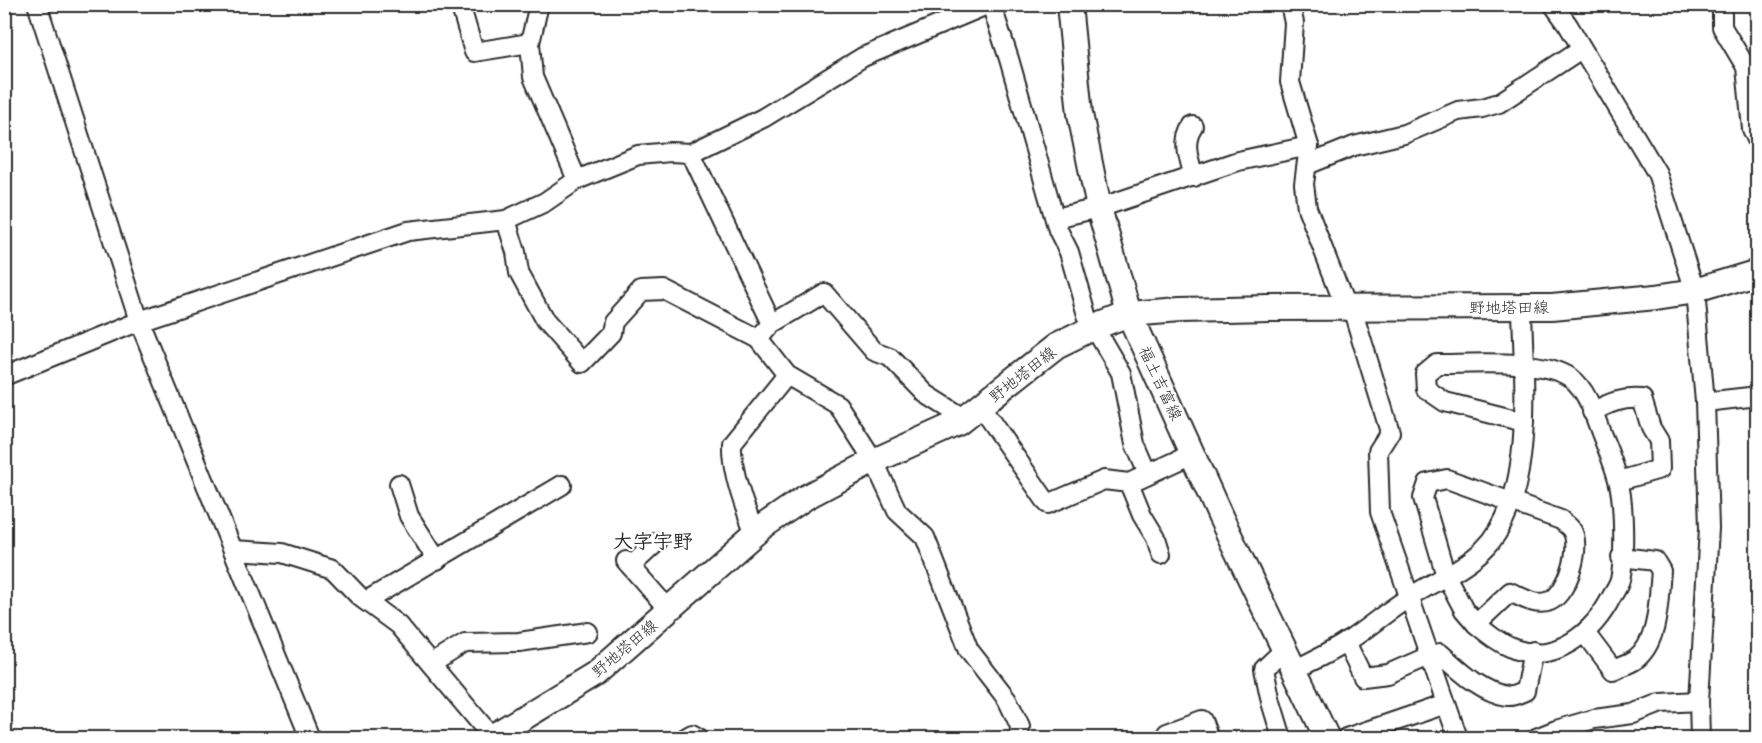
<svg xmlns="http://www.w3.org/2000/svg" width="1762" height="743" viewBox="0 0 1762 743" font-family="Pangolin,'Klee One',sans-serif">
  <style>
    .lines { fill: none; stroke-linecap: round; stroke-linejoin: round }
    .minor-casing { stroke: #2b2b2b; stroke-width: 22 }
    .secondary-casing { stroke: #2b2b2b; stroke-width: 28 }
    .minor { stroke: #fff; stroke-width: 18 }
    .secondary { stroke: #fff; stroke-width: 24 }
    .labels { text-anchor: middle; stroke-width: 4.5; stroke-linejoin: round; paint-order: stroke }
    .street-label { font-size: 16px; fill: #2b2b2b; stroke: #fff }
    .quarter-label { font-size: 20px; font-weight: bold; fill: #2b2b2b; stroke: #fff }
  </style>
  <rect width="100%" height="100%" fill="#fff"/>
  <filter id="ink" filterUnits="userSpaceOnUse"><feTurbulence type="fractalNoise" baseFrequency=".0167" numOctaves="2"/><feDisplacementMap in="SourceGraphic" scale="12" xChannelSelector="R" yChannelSelector="G"/><feConvolveMatrix kernelMatrix="1 2 1 2 8 2 1 2 1" color-interpolation-filters="sRGB"/></filter>
  <g filter="url(#ink)">
    <g class="lines">
      <g class="minor-casing">
        <g id="minor">
          <polyline points="37,4 139,321 310,738"/>
          <polyline points="460,4 474,52 530,43"/>
          <polyline points="539,4 530,43 533,77 577,180"/>
          <polyline points="991,4 1009,59 1058,230 1069,252 1087,315 1121,373 1135,444 1148,474"/>
          <polyline points="1290,4 1294,23 1290,82 1309,146 1304,184 1307,208 1346,308"/>
          <polyline points="1553,4 1568,25 1657,173 1695,291 1705,402 1709,528 1699,701 1700,738"/>
          <polyline points="1722,4 1722,27 1746,67 1752,129 1758,142"/>
          <path d="M1193 126C1182 142 1189 159 1194 177"/>
          <polyline points="691,153 772,324 759,339 787,375 838,405 874,461 897,511 925,537 969,650 1007,699 1020,726 1019,738"/>
          <polyline points="1307,165 1354,146 1404,134 1458,111 1482,108 1499,103 1581,49"/>
          <polyline points="1055,218 1099,208 1238,161 1309,146"/>
          <polyline points="506,220 516,252 519,273 545,321 582,363 611,333 613,322 641,291 664,290 759,339"/>
          <polyline points="1352,308 1390,432 1378,451 1380,512 1458,738"/>
          <polyline points="772,324 824,293 874,351 890,357 926,394 964,418"/>
          <polyline points="4,376 139,321 408,231 506,220 545,202 577,180 638,155 670,152 691,153 763,118 863,57 989,4"/>
          <polyline points="1705,402 1758,396"/>
          <polyline points="980,406 1048,504 1104,480 1129,483 1192,454"/>
          <path d="M1592 412C1609 403 1623 397 1642 399L1651 428 1659 441 1660 469 1619 481"/>
          <path d="M1447 479 1561 520C1564 523 1569 526 1571 529 1583 545 1568 593 1550 601 1537 607 1521 597 1510 592L1476 624 1464 610 1446 576 1423 498 1428 483Z"/>
          <polyline points="1129,483 1142,515 1156,538 1161,554"/>
          <polyline points="399,484 409,516 437,560"/>
          <path d="M755 533C744 507 731 470 732 443L787 375"/>
          <polyline points="233,550 282,553 333,569 360,597 398,625 492,737"/>
          <polyline points="626,561 669,610"/>
          <polyline points="631,566 657,542"/>
          <polyline points="366,601 562,485"/>
          <path d="M1476 624C1488 634 1499 643 1514 649 1557 664 1594 632 1612 596 1615 591 1619 585 1620 580 1625 559 1624 500 1618 480 1614 464 1607 448 1601 433 1594 414 1587 390 1571 378 1543 358 1471 364 1437 364L1425 374 1426 389 1445 402 1524 422"/>
          <path d="M1586 634 1613 670C1620 667 1629 664 1635 660 1660 641 1658 599 1661 571L1655 561 1621 557"/>
          <path d="M1346 642 1363 677 1388 674 1429 656 1440 653C1459 670 1481 692 1507 696 1513 697 1520 693 1525 691L1533 651"/>
          <polyline points="431,664 465,643 519,642 588,632"/>
          <path d="M1294 670C1314 660 1336 650 1354 637 1373 624 1390 609 1410 597 1434 581 1462 570 1483 550 1537 499 1523 376 1522 307"/>
          <polyline points="1167,733 1202,720 1209,738"/>
          <polyline points="685,738 692,734 699,738"/>
          <polyline points="1282,738 1271,702 1264,669 1284,650"/>
          <polyline points="1346,738 1446,704"/>
          <polyline points="1536,738 1556,730 1594,719 1633,714 1661,703 1699,701"/>
        </g>
      </g>
      <g class="secondary-casing">
        <g id="secondary">
          <polyline points="1069,4 1080,114 1099,208 1129,314 1221,518 1327,738"/>
          <polyline points="490,738 595,674 762,527 806,497 874,461 958,423 1056,346 1095,327 1129,314 1180,310 1270,308 1552,307 1656,297 1695,291 1758,272"/>
        </g>
      </g>
      <use href="#minor" class="minor"/>
      <use href="#secondary" class="secondary"/>
    </g>
  </g>
  <g class="labels">
    <g class="street-label">
      <text x="1509" y="313">野地塔田線</text>
      <text transform="translate(1022 374) rotate(-38)" y="6">野地塔田線</text>
      <text transform="translate(1161 383) rotate(65)" y="6">福土吉富線</text>
      <text transform="translate(624 648) rotate(-40)" y="6">野地塔田線</text>
    </g>
    <g class="quarter-label">
      <text x="653" y="548">大字宇野</text>
    </g>
  </g>
  <rect width="1762" height="743" fill="none" stroke="#fff" stroke-width="24"/>
  <rect x="12" y="12" width="1738" height="719" fill="none" stroke="#2b2b2b" stroke-width="2" filter="url(#ink)"/>
</svg>
